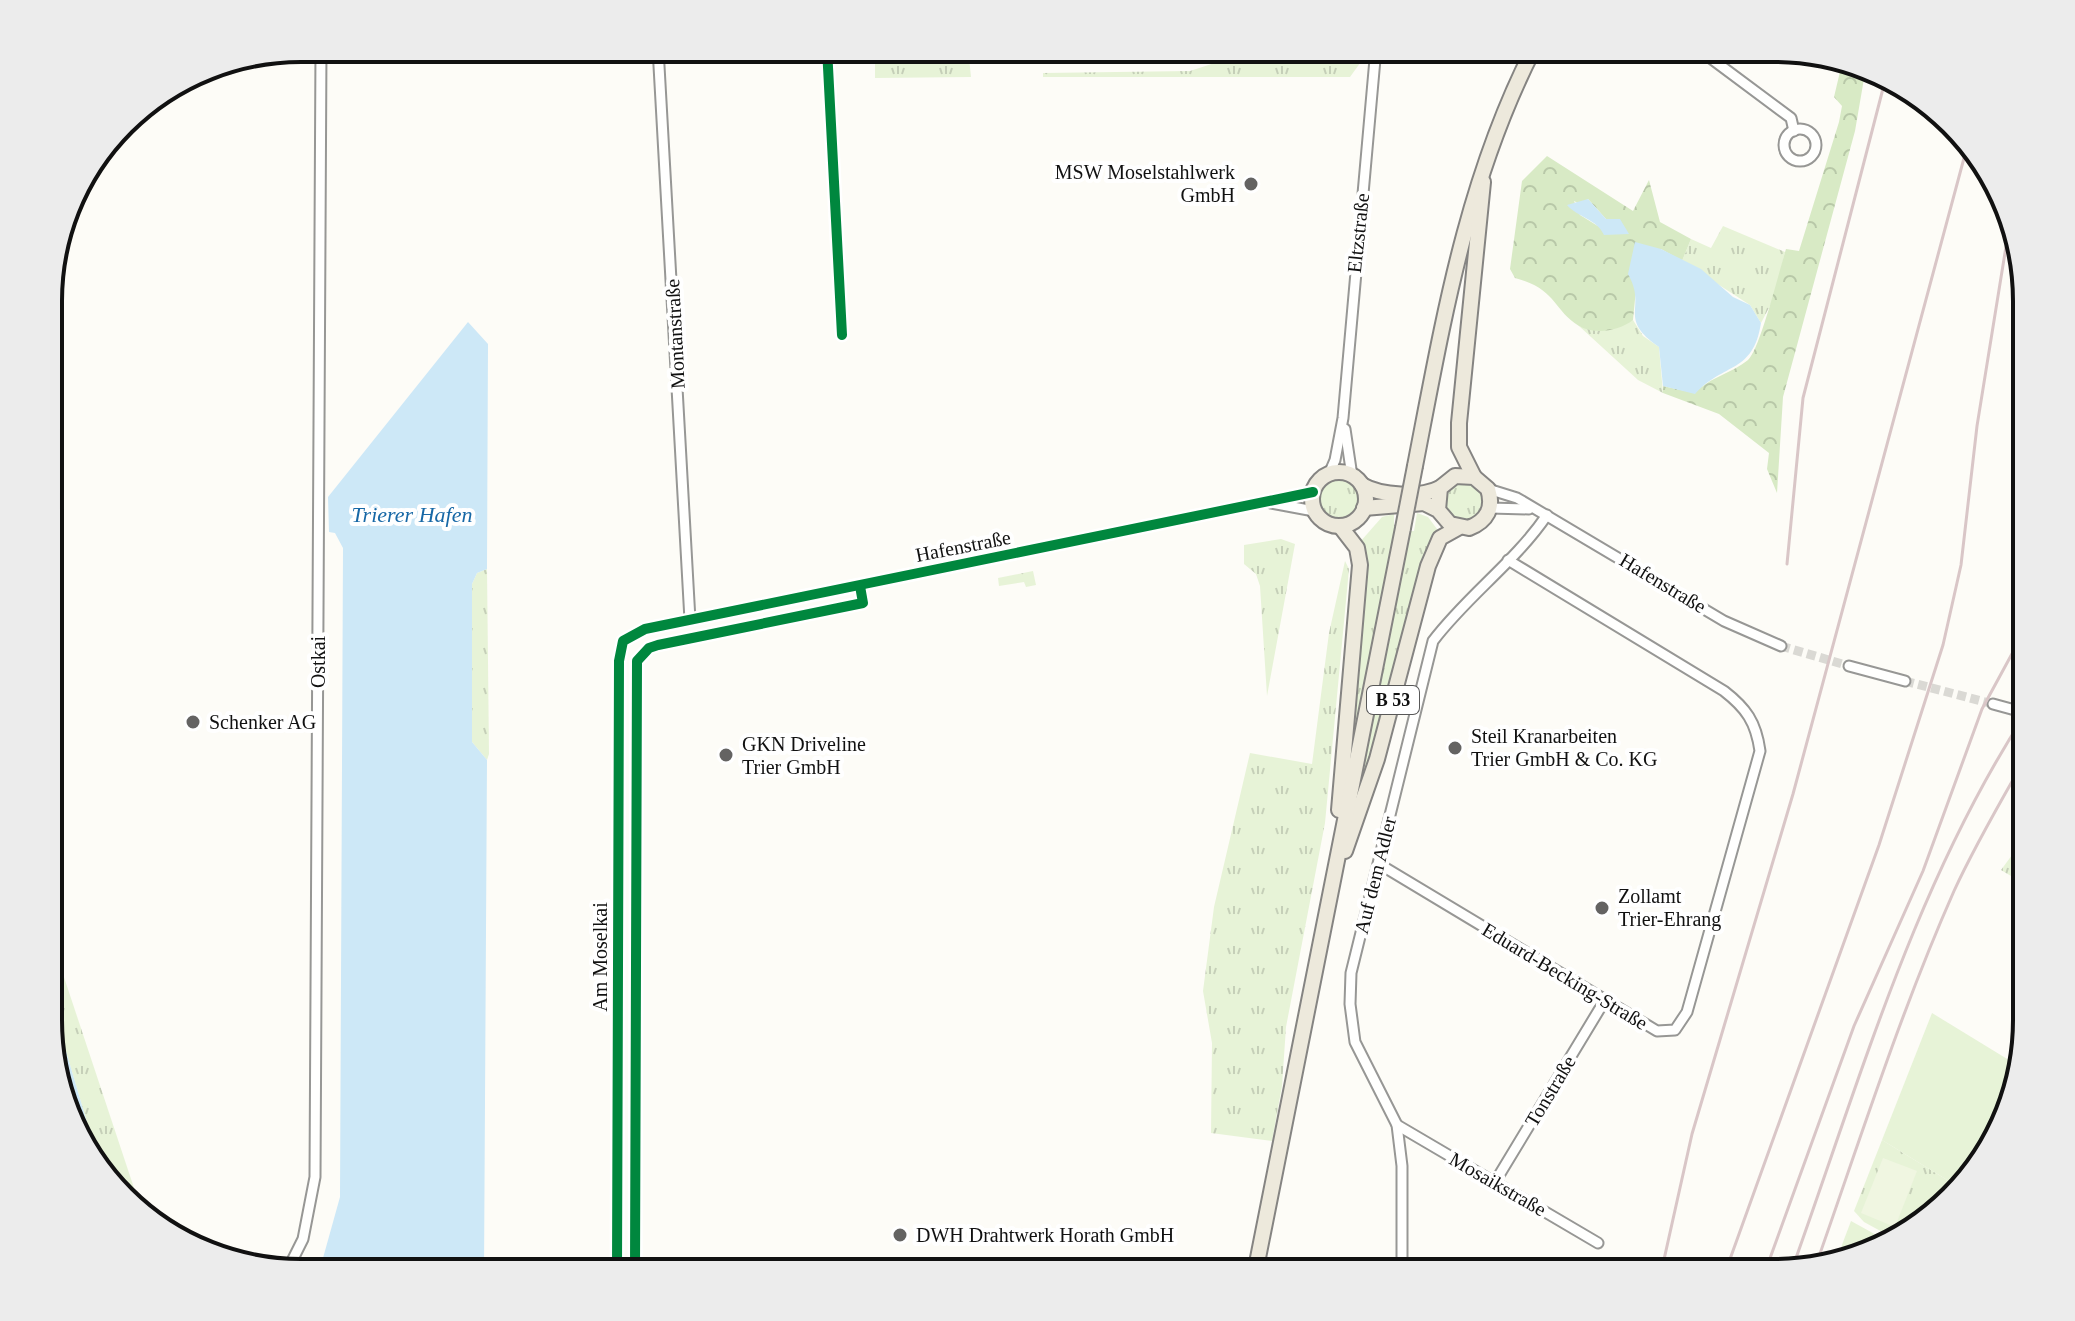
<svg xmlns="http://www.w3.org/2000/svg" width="2075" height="1321" viewBox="0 0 2075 1321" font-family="'Times New Roman',serif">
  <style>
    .grass { fill: url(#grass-tufts) }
    .forest { fill: url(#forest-crowns); fill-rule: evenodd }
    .garden { fill: #e7f3d7 }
    .pitch { fill: #f0f6e1 }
    .water { fill: #cde8f7 }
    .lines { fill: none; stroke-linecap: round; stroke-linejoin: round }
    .street-tunnel { stroke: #dad9d4; stroke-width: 9; stroke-dasharray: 9 4.5; stroke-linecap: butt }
    .street-casing { stroke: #979795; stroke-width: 13 }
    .primary-casing { stroke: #858482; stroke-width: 18 }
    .street { stroke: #fffffe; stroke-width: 9 }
    .primary { stroke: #ede9dc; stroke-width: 14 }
    .rail { stroke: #d9c6c7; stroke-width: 3 }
    .primary-bridge-casing { stroke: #858482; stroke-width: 18; stroke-linecap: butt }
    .primary-bridge { stroke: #ede9dc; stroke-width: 14 }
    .cycleway-casing { stroke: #fff; stroke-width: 15 }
    .cycleway { stroke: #00873e; stroke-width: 10 }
    .poi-dot { fill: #646362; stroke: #fff; stroke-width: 3 }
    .labels { text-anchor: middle; stroke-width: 8; stroke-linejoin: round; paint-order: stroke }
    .shield { fill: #fff; stroke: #585858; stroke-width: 2 }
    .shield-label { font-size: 18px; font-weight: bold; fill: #111 }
    .poi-label { font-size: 20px; fill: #111; stroke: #fff; text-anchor: start }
    .street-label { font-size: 20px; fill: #111; stroke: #fff }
    .water-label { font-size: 22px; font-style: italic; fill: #1768a6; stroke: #fff }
    .rim { fill: none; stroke: #111; stroke-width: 4 }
  </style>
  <defs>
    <pattern id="grass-tufts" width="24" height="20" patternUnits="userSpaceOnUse" patternTransform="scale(2)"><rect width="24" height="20" fill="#e7f3d7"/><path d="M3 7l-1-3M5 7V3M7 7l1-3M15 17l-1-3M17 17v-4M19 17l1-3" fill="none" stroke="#c5cfb8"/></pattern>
    <pattern id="forest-crowns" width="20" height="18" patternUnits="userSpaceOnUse" patternTransform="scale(2)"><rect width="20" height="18" fill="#d8eac5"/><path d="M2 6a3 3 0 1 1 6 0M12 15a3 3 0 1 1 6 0" fill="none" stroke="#b8c8a8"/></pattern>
  </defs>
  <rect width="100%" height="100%" fill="#fdfcf7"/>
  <g class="grass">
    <polygon points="875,48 968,48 971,77 875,78"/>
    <polygon points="1292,48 1365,48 1363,59 1350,77 1043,77 1043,73 1190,71 1236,56 1282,55"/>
    <polygon points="1723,226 1785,252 1774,298 1761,323 1750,305 1682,261 1691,239 1711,248"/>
    <polygon points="1633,320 1643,336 1659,347 1663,393 1638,380 1579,326 1598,331"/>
    <circle cx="1339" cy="500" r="20"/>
    <circle cx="1464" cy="501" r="20"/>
    <polygon points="1417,513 1428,517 1440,533 1358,802 1355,801 1410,531 1414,531"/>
    <polygon points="1394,514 1394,530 1347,779 1360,542 1382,517"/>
    <polygon points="1281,539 1295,544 1267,696 1260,586 1256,574 1244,564 1244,545"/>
    <polygon points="1345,561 1349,569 1325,823 1286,1027 1282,1086 1272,1141 1211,1133 1212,1043 1203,991 1214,907 1250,753 1312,764 1329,633"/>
    <polygon points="487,569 489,754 487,760 472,742 472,584 477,573"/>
    <polygon points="1033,571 1036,585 1026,587 1024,582 999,586 998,578"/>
    <polygon points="2026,836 2026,885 2001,870"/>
    <polygon points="50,935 139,1203 141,1210 101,1170 50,997"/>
    <polygon points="1882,1140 1957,1186 1897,1240 1864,1222 1854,1211"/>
  </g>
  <g class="forest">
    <path d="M1843 59 1866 67 1855 131 1783 397 1777 493 1767 469 1769 453 1719 414 1663 393V386L1695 393C1710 377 1732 373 1748 360 1760 350 1780 268 1786 249L1799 251 1839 122 1842 106 1834 97Z"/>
    <path d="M1547 156 1633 211 1649 180 1660 222 1691 239 1682 261 1661 249 1636 289 1633 320C1619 331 1595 335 1579 326 1552 309 1557 289 1515 278L1510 269 1522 181ZM1588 199 1606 219 1601 228 1580 215 1574 201 1580 204Z"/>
  </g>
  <g class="garden">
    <polygon points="1932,1013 2017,1065 1985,1160 1957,1186 1882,1140"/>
    <polygon points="1851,1221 1889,1242 1837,1258"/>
  </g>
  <polygon class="pitch" points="1883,1158 1917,1171 1895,1227 1861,1213"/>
  <g class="water">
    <path d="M1588 199 1606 219H1620L1629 234 1604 235C1597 219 1577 217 1567 205Z"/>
    <path d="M1635 242 1661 249 1701 269 1733 297 1750 305 1761 323C1753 374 1724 362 1695 394L1663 386 1659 347C1616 317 1648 309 1628 274Z"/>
    <polygon points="468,322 488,344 487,569 477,573 472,584 472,742 487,760 484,1273 315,1273 323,1258 340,1197 343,548 335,533 329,532 328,497"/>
    <polygon points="50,997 101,1170 90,1160 50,1052"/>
  </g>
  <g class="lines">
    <g class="street-tunnel">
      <polyline points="1781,646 1849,666"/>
      <polyline points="1905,681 1993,704"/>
    </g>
    <g class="street-casing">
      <g id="street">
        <polyline points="658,48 690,620"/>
        <polyline points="1697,48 1791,118 1794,131"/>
        <circle cx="1800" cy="145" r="16"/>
        <polyline points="1345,429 1352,476"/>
        <polyline points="1329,474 1335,460 1343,418 1376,48"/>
        <polyline points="1488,489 1517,498 1724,621 1781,646"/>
        <polyline points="1271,503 1314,511"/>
        <polyline points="1490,508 1529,509"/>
        <polyline points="1849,666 1905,681"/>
        <polyline points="1993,704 2015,710"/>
        <path d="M1379 864 1657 1031 1675 1030 1687 1012 1760 751C1756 722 1746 708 1724 691L1508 560"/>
        <polyline points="1397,1125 1598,1243"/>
        <polyline points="1495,1182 1605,1000"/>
        <polyline points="287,1271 303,1239 315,1177 321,48"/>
        <polyline points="617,1273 619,661 623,641 645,629 1313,492"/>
        <path d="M1402 1273V1166L1397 1125 1355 1042 1350 1004 1351 973 1433 641C1467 596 1515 562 1547 515"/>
      </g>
    </g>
    <g class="primary-casing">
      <g id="primary">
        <path d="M1415 466C1443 322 1466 180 1534 48"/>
        <circle cx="1339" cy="499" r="27"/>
        <polyline points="1474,477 1459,447 1459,423 1483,182"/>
        <path d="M1362 485C1381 496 1420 498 1440 488"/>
        <path d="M1364 508 1424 503 1438 510 1450 524 1469 528C1487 521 1494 508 1488 489L1474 477 1455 476 1440 488 1438 510"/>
        <polyline points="1339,810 1360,565 1357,548 1340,526"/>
        <polyline points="1345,851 1377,759 1428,566 1440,538 1458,528"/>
        <polyline points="1255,1273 1403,528"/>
      </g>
    </g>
    <use href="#street" class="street"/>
    <use href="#primary" class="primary"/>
    <g class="rail">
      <polyline points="1787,564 1803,398 1886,77"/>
      <path d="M1816 1265C1860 1140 1900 1013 1954 891 1975 845 2001 801 2026 757"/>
      <polyline points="1765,1272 1854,1026 1923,871 1982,709 2026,628"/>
      <path d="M1791 1272C1859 1083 1915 883 2026 713"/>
      <polyline points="1661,1273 1692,1134 1793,794 1967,147"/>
      <polyline points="1725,1273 1879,845 1943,645 1961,565 1977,426 2009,228"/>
    </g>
    <g class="primary-bridge-casing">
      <polyline id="primary-bridge" points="1403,528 1415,466"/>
    </g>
    <use href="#primary-bridge" class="primary-bridge"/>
    <g class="cycleway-casing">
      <g id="cycleway">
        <polyline points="827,48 842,335"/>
        <polyline points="617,1273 619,661 623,641 645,629 1313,492"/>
        <polyline points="635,1273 637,661 649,648 658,645 863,603 860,586"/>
      </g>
    </g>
    <use href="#cycleway" class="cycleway"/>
  </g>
  <g class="poi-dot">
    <circle cx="1251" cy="184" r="8"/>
    <circle cx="193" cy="722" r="8"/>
    <circle cx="1455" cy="748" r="8"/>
    <circle cx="726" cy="755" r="8"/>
    <circle cx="1602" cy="908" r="8"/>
    <circle cx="900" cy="1235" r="8"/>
  </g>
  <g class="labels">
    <rect class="shield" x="1367" y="686" width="52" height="28" rx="6"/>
    <g class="shield-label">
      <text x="1393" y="706">B 53</text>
    </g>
    <g class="poi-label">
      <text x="1235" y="179" text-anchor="end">MSW Moselstahlwerk<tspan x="1235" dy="23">GmbH</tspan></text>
      <text x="209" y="729">Schenker AG</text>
      <text x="1471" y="743">Steil Kranarbeiten<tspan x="1471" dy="23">Trier GmbH &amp; Co. KG</tspan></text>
      <text x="742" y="751">GKN Driveline<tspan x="742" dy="23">Trier GmbH</tspan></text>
      <text x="1618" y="903">Zollamt<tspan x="1618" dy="23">Trier-Ehrang</tspan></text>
      <text x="916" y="1242">DWH Drahtwerk Horath GmbH</text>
    </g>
    <g class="street-label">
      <text transform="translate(1358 233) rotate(-84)" y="7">Eltzstraße</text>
      <text transform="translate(675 334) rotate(-93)" y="7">Montanstraße</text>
      <text transform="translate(963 546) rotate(-11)" y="7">Hafenstraße</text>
      <text transform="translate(1663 583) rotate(31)" y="7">Hafenstraße</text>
      <text transform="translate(318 662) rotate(-90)" y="7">Ostkai</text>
      <text transform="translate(1375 875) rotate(-76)" y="7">Auf dem Adler</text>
      <text transform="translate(600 957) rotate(-90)" y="7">Am Moselkai</text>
      <text transform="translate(1565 976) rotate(31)" y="7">Eduard-Becking-Straße</text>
      <text transform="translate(1550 1091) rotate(-59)" y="7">Tonstraße</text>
      <text transform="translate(1498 1184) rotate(30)" y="7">Mosaikstraße</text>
    </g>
    <g class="water-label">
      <text x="412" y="522">Trierer Hafen</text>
    </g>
  </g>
  <path d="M0 0H2075V1321H0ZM301 62H1774A239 239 0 0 1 2013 301V1020A239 239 0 0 1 1774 1259H301A239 239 0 0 1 62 1020V301A239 239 0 0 1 301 62Z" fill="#ececec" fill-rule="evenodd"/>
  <path class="rim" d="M301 62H1774A239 239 0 0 1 2013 301V1020A239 239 0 0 1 1774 1259H301A239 239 0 0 1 62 1020V301A239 239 0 0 1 301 62Z"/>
</svg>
